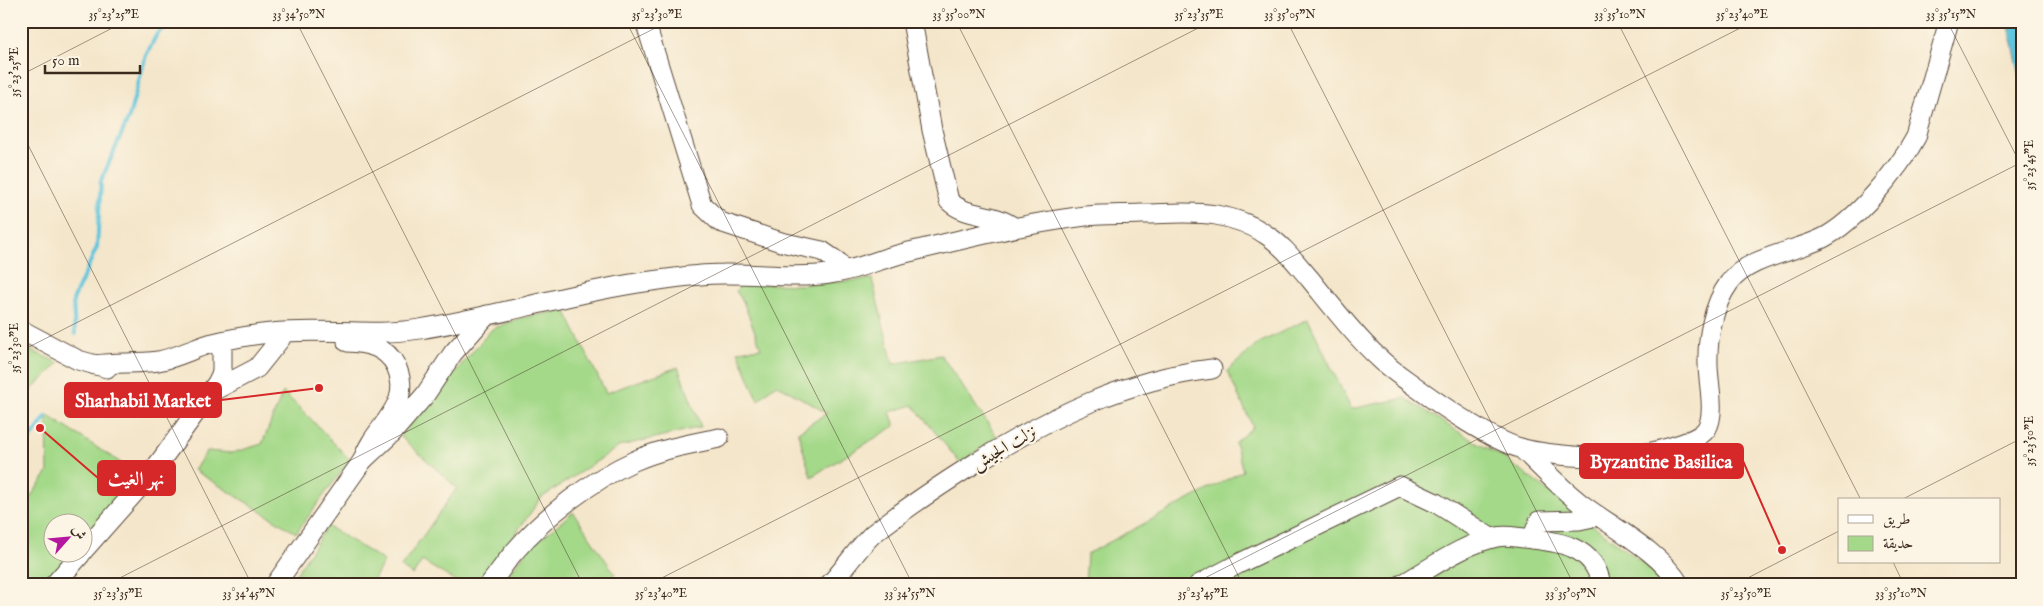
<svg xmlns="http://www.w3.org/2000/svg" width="2043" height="606" viewBox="0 0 2043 606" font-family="'IM FELL English',Amiri,serif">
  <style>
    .green { fill: #a4d989; stroke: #708254 }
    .water { fill: #60c5dd; stroke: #4e787e }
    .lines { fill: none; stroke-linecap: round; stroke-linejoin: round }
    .stream { stroke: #60c5dd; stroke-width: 4 }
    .minor-casing { stroke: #574638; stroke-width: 21 }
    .minor { stroke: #fff; stroke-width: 19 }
    .ticks { fill: none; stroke: #3b2a1e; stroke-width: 1; stroke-opacity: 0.45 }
    .labels { text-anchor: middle; stroke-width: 4.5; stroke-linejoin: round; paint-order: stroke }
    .street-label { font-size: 18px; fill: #3b2a1e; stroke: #fcf5e5 }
    .leader { fill: none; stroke: #d62828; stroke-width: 2 }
    .callout-dot { fill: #d62828; stroke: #fcf5e5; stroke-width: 2 }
    .callout { fill: #d62828; stroke: #d62828; stroke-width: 2 }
    .callout-label { font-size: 19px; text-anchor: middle; font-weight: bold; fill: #fff }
    .neatline { fill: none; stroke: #3b2a1e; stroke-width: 2 }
    .ticks-label { font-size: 12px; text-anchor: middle; fill: #3b2a1e }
  </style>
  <rect width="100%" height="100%" fill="#fcf5e5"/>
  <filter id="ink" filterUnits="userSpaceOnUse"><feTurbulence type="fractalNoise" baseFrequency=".02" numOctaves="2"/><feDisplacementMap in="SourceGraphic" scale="10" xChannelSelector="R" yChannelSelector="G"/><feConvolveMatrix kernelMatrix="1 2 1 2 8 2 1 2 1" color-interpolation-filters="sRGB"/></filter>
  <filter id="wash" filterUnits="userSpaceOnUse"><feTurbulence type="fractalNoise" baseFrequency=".0096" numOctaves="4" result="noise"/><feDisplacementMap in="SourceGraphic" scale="20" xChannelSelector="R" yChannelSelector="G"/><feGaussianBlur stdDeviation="1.12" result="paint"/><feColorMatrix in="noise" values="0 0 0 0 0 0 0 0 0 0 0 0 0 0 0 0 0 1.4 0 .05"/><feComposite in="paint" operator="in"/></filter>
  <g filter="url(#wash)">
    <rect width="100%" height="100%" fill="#f4e6ca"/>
    <g class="green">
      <polygon points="872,279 893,364 941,355 997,437 960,463 913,405 890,412 895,426 811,477 798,432 827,413 776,384 758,401 738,351 761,348 743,301 736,291 743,283 798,285"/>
      <polygon points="565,310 606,393 678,367 701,427 620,446 541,498 479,585 462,585 422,561 413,575 401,567 457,488 400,436 492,329 521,318"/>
      <polygon points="1308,319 1351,409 1405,398 1454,429 1504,458 1667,581 1667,585 1085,585 1087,554 1243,471 1235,442 1253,427 1227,371 1259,343"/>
      <polygon points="21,346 59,363 21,400"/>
      <polygon points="283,392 310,418 350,460 296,533 194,470 207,451 232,453 262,444"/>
      <polygon points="47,415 141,476 83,544 82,524 52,524 52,554 74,554 48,585 21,585 21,510 48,472"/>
      <polygon points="573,512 615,574 602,585 501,585 527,550"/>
      <polygon points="327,526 384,561 371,585 289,585"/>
    </g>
    <polygon class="water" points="2008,21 2022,21 2022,85"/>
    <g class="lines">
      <g class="stream">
        <polyline points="75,334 73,300 97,247 101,181 129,117 146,55 157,34 171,21"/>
        <polyline points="21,452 46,417"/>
      </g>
    </g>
  </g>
  <g filter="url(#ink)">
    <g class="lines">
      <g class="minor-casing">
        <g id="minor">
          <polyline points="645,21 702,205 720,222 781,242 822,251 838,262 843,271"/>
          <path d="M912 21 932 130 949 201C966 218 994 212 1013 227"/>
          <polyline points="21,330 78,360 107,368"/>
          <path d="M347 342C367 343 386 346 396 366 415 406 373 426 363 460"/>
          <path d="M95 365C116 362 137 364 158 361 176 358 192 349 209 344 229 339 250 335 271 333 321 327 370 337 420 329 500 316 578 290 659 280 680 277 702 274 723 274 758 273 794 279 829 274 853 271 877 260 901 254 959 240 1018 225 1078 217 1098 214 1120 215 1141 214 1166 214 1191 211 1216 215 1233 218 1251 224 1265 234 1283 245 1296 263 1310 279 1332 306 1354 335 1380 359 1390 369 1402 377 1413 385 1442 406 1490 440 1523 449 1547 455 1605 460 1629 456 1647 454 1699 443 1707 428 1716 413 1708 382 1708 365 1707 339 1713 305 1729 283 1747 257 1795 252 1823 238 1855 222 1899 169 1916 137L1949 21"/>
          <polyline points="211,392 257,368 281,338"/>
          <path d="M1521 448C1540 466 1559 487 1580 503 1613 528 1658 550 1680 585"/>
          <polyline points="1532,539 1539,521 1579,520 1598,516"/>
          <polyline points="82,552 151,474 217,383 222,373 222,341"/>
          <polyline points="54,585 81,554"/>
          <polyline points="275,585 363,460 392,433 425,395 453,353 487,315"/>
          <path d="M489 585C498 574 506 561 515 551 545 516 592 480 634 461 661 449 690 444 719 438"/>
          <path d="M829 585C844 570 859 546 874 533 907 507 942 484 977 462 1050 417 1127 379 1212 369"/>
          <polyline points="1198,585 1238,564 1400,486 1436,503 1491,538"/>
          <path d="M1401 585C1431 568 1463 544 1497 537 1505 535 1515 537 1524 538 1556 541 1595 545 1601 585"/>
        </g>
      </g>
      <use href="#minor" class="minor"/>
    </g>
  </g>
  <path class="ticks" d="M296 21 583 585M626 21 913 585M956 21 1243 585M1287 21 1574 585M1617 21 1861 500M1947 21 2022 167M21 75 126 21M21 131 252 585M21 351 669 21M1901 500 2022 438M1893 562 1904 585M106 585 1212 21M648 585 1754 21M1191 585 2022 162M1734 585 1839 531"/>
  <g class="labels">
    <g class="street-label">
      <text transform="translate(1004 447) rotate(-30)" y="6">نزلت الجيش</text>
    </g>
  </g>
  <path class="leader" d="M319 388L221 400M1782 550L1743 461M40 428L98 478"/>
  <g class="callout-dot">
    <circle cx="319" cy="388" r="5"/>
    <circle cx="1782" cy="550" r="5"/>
    <circle cx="40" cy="428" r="5"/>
  </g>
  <g class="callout">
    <rect x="65" y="383" width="156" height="34" rx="5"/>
    <rect x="1580" y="444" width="163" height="34" rx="5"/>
    <rect x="98" y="461" width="77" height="34" rx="5"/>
  </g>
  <g class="callout-label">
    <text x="143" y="407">Sharhabil Market</text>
    <text x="1661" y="468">Byzantine Basilica</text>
    <text x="136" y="485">نهر الغيث</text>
  </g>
  <rect width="2043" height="606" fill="none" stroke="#fcf5e5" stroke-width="55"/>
  <rect x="1838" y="498" width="162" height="65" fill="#fcf5e5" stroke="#afa495"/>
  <rect x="1848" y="515" width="25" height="8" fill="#ffffff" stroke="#afa495"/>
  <text x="1883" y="524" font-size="15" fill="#3b2a1e">طريق</text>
  <rect x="1848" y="536" width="25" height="15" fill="#a4d989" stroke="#afa495"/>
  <text x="1883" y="548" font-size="15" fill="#3b2a1e">حديقة</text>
  <g transform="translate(68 538) rotate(63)"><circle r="24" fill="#fcf5e5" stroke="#afa495"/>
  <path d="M0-4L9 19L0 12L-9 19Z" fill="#b5179e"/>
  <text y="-8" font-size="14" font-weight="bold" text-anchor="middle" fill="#3b2a1e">ش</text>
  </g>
  <path d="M45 65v8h95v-8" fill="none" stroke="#3b2a1e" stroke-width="2.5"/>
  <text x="52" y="65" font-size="15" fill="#3b2a1e" stroke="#fcf5e5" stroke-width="4" paint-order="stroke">50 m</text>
  <rect x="28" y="28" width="1988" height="550" class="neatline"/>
  <g class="ticks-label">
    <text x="114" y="18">35°23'25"E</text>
    <text x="299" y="18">33°34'50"N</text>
    <text x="657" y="18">35°23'30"E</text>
    <text x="959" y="18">33°35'00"N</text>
    <text x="1199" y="18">35°23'35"E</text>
    <text x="1290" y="18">33°35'05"N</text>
    <text x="1620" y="18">33°35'10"N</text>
    <text x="1742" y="18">35°23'40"E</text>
    <text x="1951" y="18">33°35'15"N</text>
    <text transform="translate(14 72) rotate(-90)" y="4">35°23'25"E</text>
    <text transform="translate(2029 165) rotate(-90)" y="4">35°23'45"E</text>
    <text transform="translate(14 348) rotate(-90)" y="4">35°23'30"E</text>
    <text transform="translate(2029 441) rotate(-90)" y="4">35°23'50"E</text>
    <text x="118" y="597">35°23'35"E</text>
    <text x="249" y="597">33°34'45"N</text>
    <text x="661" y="597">35°23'40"E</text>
    <text x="910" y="597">33°34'55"N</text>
    <text x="1203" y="597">35°23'45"E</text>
    <text x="1571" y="597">33°35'05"N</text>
    <text x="1746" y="597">35°23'50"E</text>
    <text x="1901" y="597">33°35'10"N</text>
  </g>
</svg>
